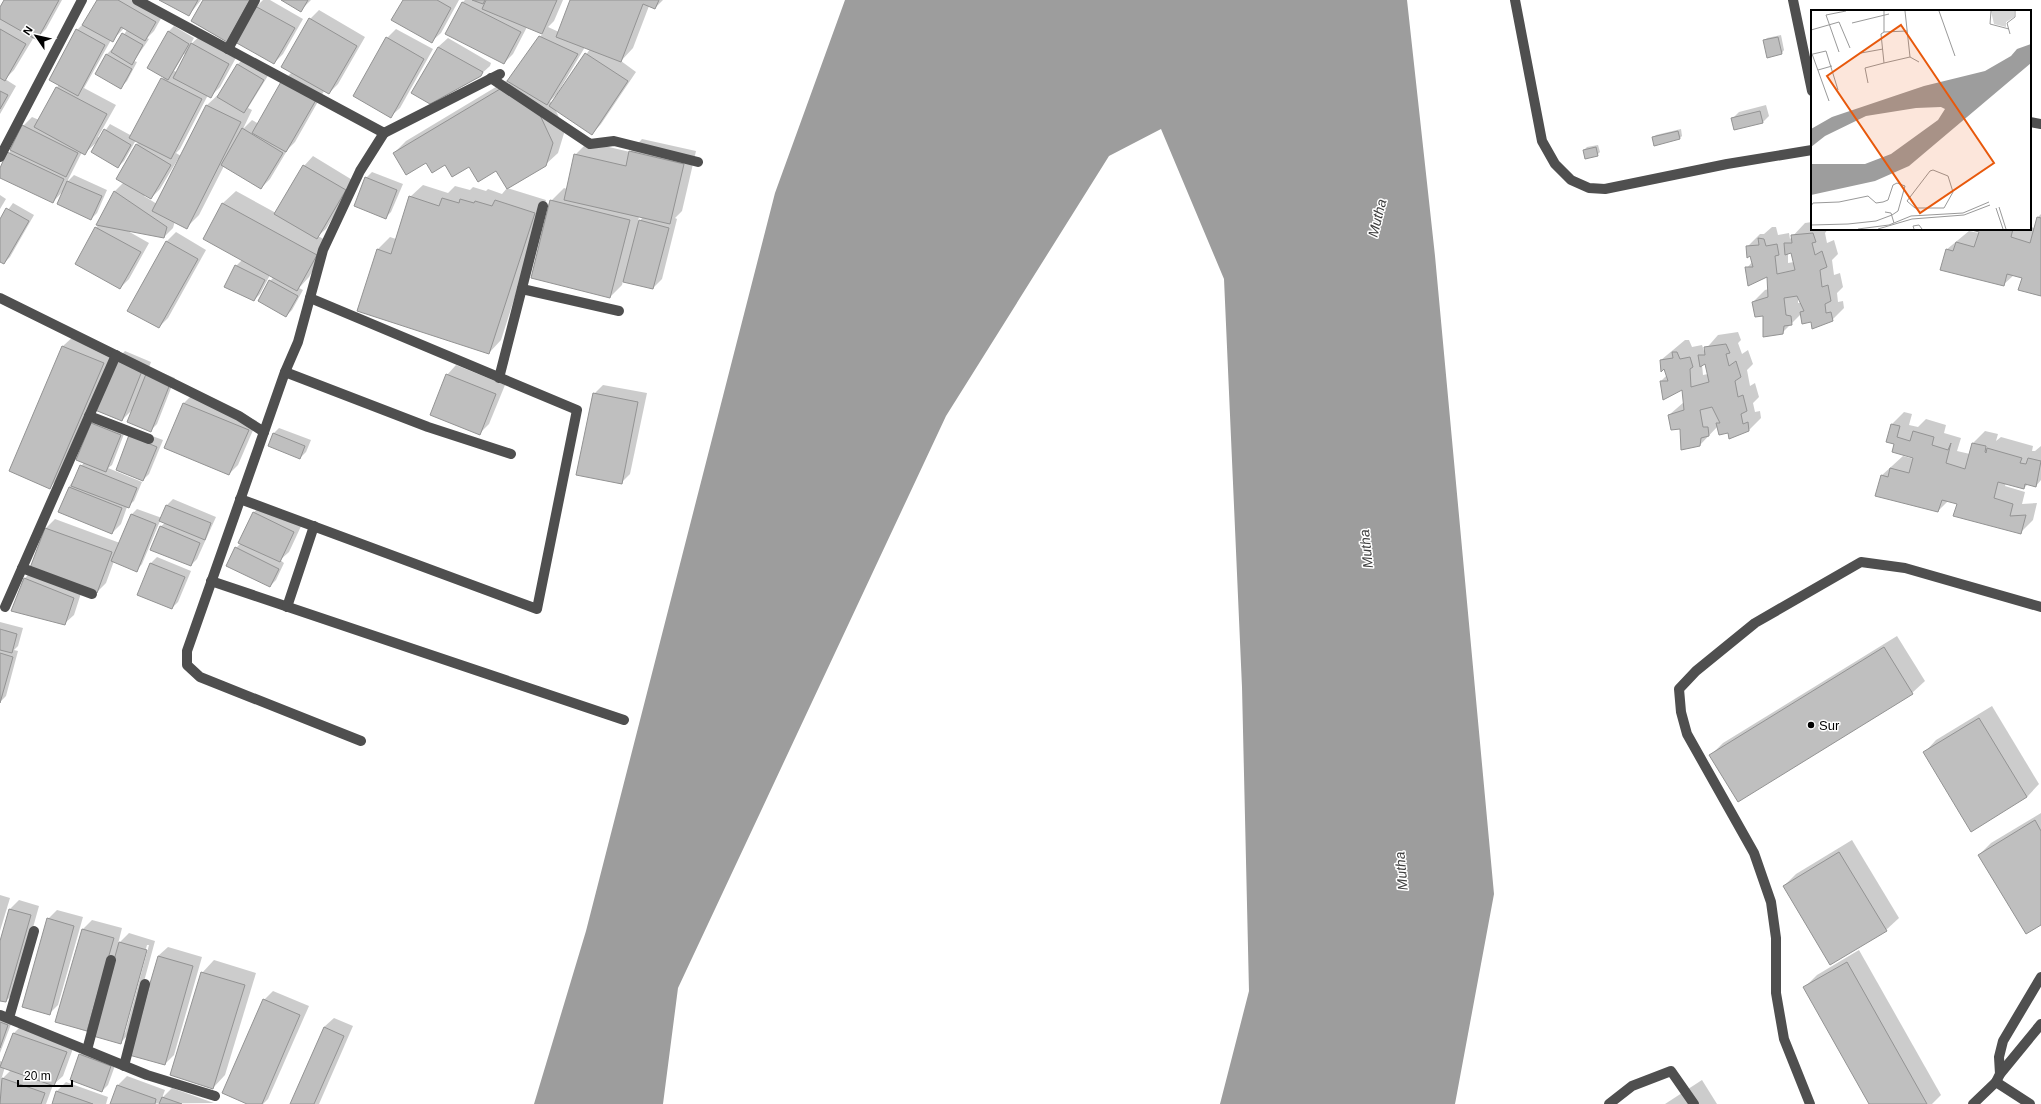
<svg xmlns="http://www.w3.org/2000/svg" width="2041" height="1104" viewBox="0 0 2041 1104" font-family="Arial,sans-serif">
  <style>
    .water { fill: #9d9d9d }
    .shadow { fill: #0003; fill-rule: evenodd }
    .building { fill: #bfbfbf; stroke: #939393 }
    .lines { fill: none; stroke-linecap: round; stroke-linejoin: round }
    .minor { stroke: #4f4f4f; stroke-width: 10 }
    .poi-dot { fill: #000; stroke: #fff; stroke-width: 1.5 }
    .labels { text-anchor: middle; stroke-width: 3; stroke-linejoin: round; paint-order: stroke }
    .poi-label { font-size: 13px; fill: #000; stroke: #fff; text-anchor: start }
    .water-label { font-size: 14px; font-style: italic; fill: #3e3e3e; stroke: #fff }
    .inset-road { fill: none; stroke: #999; stroke-width: 1 }
    .view { fill: #e8590c; fill-opacity: 0.15; stroke: #e8590c; stroke-width: 2 }
    .inset-edge { fill: none; stroke: #000; stroke-width: 2 }
  </style>
  <rect width="100%" height="100%" fill="#fff"/>
  <polygon class="water" points="845,0 1407,0 1435,256 1494,894 1455,1104 1220,1104 1249,991 1242,687 1224,279 1161,129 1109,156 946,416 678,988 663,1104 534,1104 586,931 775,193"/>
  <g class="shadow">
    <polygon points="5,0 62,0 46,29 37,38 34,37 14,70 5,79 16,86 0,114 0,9"/>
    <path d="M98 0H142L164 13 154 31 147 38 149 39 134 61 137 62 127 81 121 87 106 55 112 49H114L127 30 124 28 112 41 111 40 84 88 116 105 98 137 100 138 110 124 132 136 164 77 168 32 174 26 194 38 190 45 201 35 238 54 220 87 211 96 208 95 180 149 176 153 181 156 207 105 220 93 238 64 244 58 269 74 248 108 252 110 243 129 252 120 259 124 283 81 292 72 310 19 319 10 365 37 338 84 329 93 324 91 295 142 288 149 270 179 261 188 224 166 199 215 187 227 175 221 173 228 164 237 126 230 149 243 129 279 120 288 96 228 99 224H98L115 191 124 182 137 144 139 142 136 140 124 161 118 167 97 142 85 153 82 152 67 182 74 175 107 190 97 213 91 219 63 191 53 202 0 177V171L23 126 32 117 39 120 59 84 50 80 77 30 85 22ZM184 54 186 55 177 72 174 71ZM178 159 179 160 157 204 144 196 145 195 151 198 160 189Z"/>
    <polygon points="161,0 201,0 189,15"/>
    <polygon points="263,0 270,0 303,19 283,54 274,63 256,7"/>
    <polygon points="283,0 311,0 301,10"/>
    <polygon points="404,0 459,0 441,33 431,42"/>
    <path d="M465 0H563L554 21 548 27 559 32 571 0H663L655 8 649 6 633 48 621 61 636 72 601 124 592 134 555 109 565 130 558 153 545 165 507 188 546 200 501 340 489 353 378 249 390 237 396 239 410 197 423 185 448 193 455 186 470 190 473 187 486 191 488 189 502 194 507 188 496 170 426 161 394 153 406 141 511 78 543 33 527 27 513 54 504 63 463 2ZM585 47 590 49 552 104 550 101 557 94Z"/>
    <polygon points="396,29 433,49 400,108 390,117 387,38"/>
    <polygon points="1781,35 1784,50 1782,53 1764,41 1767,38"/>
    <polygon points="448,38 491,63 490,66 480,75 438,47"/>
    <polygon points="1766,105 1769,116 1763,122 1733,118 1739,112"/>
    <polygon points="1681,129 1682,136 1679,139 1653,138 1656,135"/>
    <path d="M642 139 696 151 682 211 675 218 677 219 662 279 653 288 623 281 622 285 610 297 551 201 564 188 567 189 575 155 588 142 630 152ZM639 216 643 217 638 223Z"/>
    <polygon points="1598,145 1600,152 1597,155 1584,150 1587,147"/>
    <polygon points="313,156 354,181 326,229 318,236 329,242 309,277 299,288 303,290 292,310 286,316 270,281 274,277 270,275 260,294 254,300 236,266 242,260 204,238 223,203 236,191 276,213 304,166"/>
    <polygon points="372,172 403,184 391,212 385,218 366,178"/>
    <polygon points="0,195 6,199 0,209"/>
    <polygon points="13,203 34,215 10,257 4,263 0,261 0,221"/>
    <polygon points="2041,214 2041,295 2023,277 2014,275 2003,285 1946,250 1969,231 1979,233 1980,231 1972,229 2030,229 2030,227 2035,228 2038,217"/>
    <path d="M1812 222V229H1828L1825 233 1827 243 1834 240 1838 254 1832 260 1834 275 1840 273 1843 287 1837 293 1838 302 1843 301 1844 308 1832 320 1812 321 1801 314 1782 333 1753 302 1765 290 1769 289 1768 275 1747 268 1753 261 1747 247 1760 234H1764L1772 227H1776L1778 235 1789 233 1790 239 1805 223ZM1792 251 1794 262 1788 263V253ZM1798 297 1801 303H1798Z"/>
    <polygon points="176,232 206,250 168,318 159,327 166,242"/>
    <path d="M1738 332 1741 340 1738 343 1742 354 1748 350 1753 364 1747 370 1750 386 1755 383 1759 397 1753 403 1755 412 1760 411 1761 418 1749 430 1730 438 1729 432 1718 426 1700 445 1680 428 1669 415 1684 402 1683 388 1661 381 1667 375 1661 360 1685 340H1689L1692 347 1702 345 1704 351 1718 335ZM1706 363 1708 374 1703 375 1702 365Z"/>
    <polygon points="76,334 115,351 62,475 50,487 10,470 63,346"/>
    <polygon points="125,351 151,362 145,378 153,369 175,378 157,424 151,430 134,408 122,420 116,361"/>
    <polygon points="456,365 505,385 489,424 479,434 447,375"/>
    <polygon points="603,385 647,393 630,474 621,483 594,394"/>
    <polygon points="193,394 257,421 238,465 229,474 165,447 184,403"/>
    <polygon points="1904,412 1912,414 1909,425 1918,427 1926,419 1946,425 1944,433 1961,438 1957,451 1970,454 1973,443 1985,431 1998,434 1996,441 2001,437 2033,446 2032,451 2035,451 2041,446 2041,480 2036,486 2028,484 2024,488 2006,483 2005,486 2025,492 2022,504 2037,503 2033,520 2021,532 1958,503 1948,501 1938,511 1881,476 1903,456 1914,459 1915,457 1895,443 1888,441 1892,424"/>
    <polygon points="98,418 126,429 112,465 108,468 142,482 134,501 127,507 121,524 112,533 69,487 84,462 92,424"/>
    <polygon points="279,428 311,440 306,452 300,458 273,434"/>
    <polygon points="136,430 163,440 149,474 143,480"/>
    <polygon points="173,499 216,517 197,559 191,565 160,527 165,523 160,521 142,564 137,570 114,561 106,583 97,592 83,587 74,615 64,624 13,610 25,578 34,569 31,568 46,528 55,519 120,543 131,515 137,509 162,518 167,505"/>
    <polygon points="263,504 303,522 289,552 280,560 284,563 276,580 270,586 236,548 241,543 253,513"/>
    <polygon points="157,557 191,571 178,602 172,608 138,594 151,563"/>
    <polygon points="0,622 23,628 18,646 14,650 18,651 6,696 0,702"/>
    <polygon points="1897,636 1925,681 1912,693 1711,755 1723,743"/>
    <polygon points="1992,706 2039,784 2027,797 1924,753 1936,740"/>
    <polygon points="2041,813 2041,924 1979,855 1991,843"/>
    <polygon points="1852,840 1899,918 1886,930 1784,886 1796,874"/>
    <polygon points="0,895 10,898 0,931"/>
    <polygon points="19,900 39,906 15,992 6,1001 0,1000 0,945 10,909"/>
    <polygon points="57,910 83,917 58,1005 49,1014 48,919"/>
    <path d="M92 920 122 928 118 944 129 933 155 941 130 1033 120 1043 56 1021 83 929ZM147 945H149L125 1033H123Z"/>
    <polygon points="168,947 202,957 174,1055 165,1064 158,956"/>
    <polygon points="1859,950 1941,1095 1932,1104 1871,1104 1805,987 1817,975"/>
    <polygon points="214,960 256,973 225,1075 213,1088 202,973"/>
    <polygon points="273,991 309,1006 268,1099 263,1104 249,1104 264,1000"/>
    <polygon points="0,1015 13,1019 0,1053"/>
    <polygon points="334,1018 353,1026 319,1104 291,1104 324,1027"/>
    <path d="M23 1024 75 1043 63 1076 53 1085 46 1104H0V1061L3 1062 14 1033ZM5 1067 11 1070 1 1080Z"/>
    <polygon points="86,1049 117,1060 108,1085 102,1091 80,1055"/>
    <polygon points="127,1076 165,1090 162,1098 172,1088 214,1103 111,1104 118,1085"/>
    <polygon points="1702,1080 1717,1104 1665,1104"/>
    <polygon points="66,1082 108,1097 106,1104 53,1104 57,1091"/>
  </g>
  <g class="building">
    <polygon points="4,0 59,0 37,40 0,19 0,7"/>
    <polygon points="97,0 118,0 156,22 145,41 121,27 113,42 82,25"/>
    <polygon points="159,0 198,0 189,16"/>
    <polygon points="203,0 250,0 227,42 191,21"/>
    <polygon points="281,0 308,0 301,12"/>
    <polygon points="403,0 437,0 451,8 432,43 391,20"/>
    <polygon points="472,0 485,0 483,4"/>
    <polygon points="486,0 557,0 542,34 482,9"/>
    <polygon points="570,0 659,0 655,9 643,4 621,62 556,37"/>
    <polygon points="462,2 521,32 504,64 445,34"/>
    <polygon points="255,6 295,28 274,64 235,42"/>
    <polygon points="309,18 357,46 329,94 281,67"/>
    <polygon points="0,29 26,44 5,81 0,78"/>
    <polygon points="76,29 105,45 78,96 49,80"/>
    <polygon points="168,31 189,44 168,80 147,68"/>
    <polygon points="122,33 143,45 132,65 111,52"/>
    <polygon points="539,36 578,54 547,105 507,81"/>
    <polygon points="386,37 424,59 391,118 353,96"/>
    <polygon points="1778,37 1782,54 1767,58 1763,40"/>
    <polygon points="191,43 229,64 211,98 173,78"/>
    <polygon points="438,47 483,72 481,76 430,104 411,93"/>
    <polygon points="585,53 628,81 592,135 549,106"/>
    <polygon points="106,54 132,69 121,89 95,74"/>
    <polygon points="237,64 264,80 244,113 217,97"/>
    <polygon points="161,78 202,99 171,159 129,138"/>
    <polygon points="282,80 316,100 286,152 252,133"/>
    <polygon points="56,87 107,114 85,155 34,127"/>
    <polygon points="500,89 539,113 553,143 546,166 507,189 496,171 478,182 469,167 452,177 445,165 432,173 426,163 406,175 393,153"/>
    <polygon points="0,91 8,95 0,109"/>
    <polygon points="206,105 241,122 187,229 152,211"/>
    <polygon points="1760,111 1763,123 1734,130 1731,118"/>
    <polygon points="22,125 78,153 66,177 10,150"/>
    <polygon points="242,128 283,153 261,189 221,165"/>
    <polygon points="104,129 131,145 118,168 91,152"/>
    <polygon points="1678,131 1680,139 1654,146 1652,137"/>
    <polygon points="136,144 171,165 151,199 116,179"/>
    <polygon points="1596,147 1598,156 1585,159 1583,150"/>
    <polygon points="629,151 684,164 670,224 564,200 574,154 626,166"/>
    <polygon points="7,152 64,179 53,203 0,178 0,168"/>
    <polygon points="303,165 346,190 317,239 274,214"/>
    <polygon points="365,177 397,190 386,219 354,206"/>
    <polygon points="67,181 102,196 91,220 57,204"/>
    <polygon points="114,191 167,227 164,238 96,225"/>
    <polygon points="409,196 439,206 442,198 459,203 460,199 474,203 475,201 492,206 495,200 535,213 489,354 357,311 377,249 391,254"/>
    <polygon points="550,200 630,220 610,298 531,278"/>
    <polygon points="222,203 317,255 297,291 203,239"/>
    <polygon points="6,208 29,221 4,264 0,262 0,219"/>
    <polygon points="2037,217 2041,218 2041,296 2018,290 2022,278 2007,274 2004,286 1940,270 1946,249 1953,251 1956,242 1974,247 1979,232 1968,229 2013,229 2011,237 2030,243"/>
    <polygon points="639,220 669,228 653,289 623,282"/>
    <polygon points="95,227 141,252 120,289 75,264"/>
    <polygon points="1813,233 1816,242 1812,243 1815,255 1822,251 1827,267 1820,270 1822,287 1828,285 1831,301 1825,304 1826,313 1831,312 1833,321 1812,329 1811,322 1802,324 1800,312 1804,311 1797,296 1784,298 1786,315 1791,316 1792,325 1784,326 1783,334 1763,337 1763,316 1755,317 1752,302 1768,297 1767,277 1748,286 1745,267 1753,267 1750,256 1747,258 1746,246 1759,245 1758,238 1764,239 1766,246 1777,244 1779,255 1775,256 1777,274 1795,270 1791,253 1785,255 1784,243 1792,243 1791,235"/>
    <polygon points="166,241 198,259 159,328 127,311"/>
    <polygon points="235,265 265,280 254,301 224,287"/>
    <polygon points="269,280 298,296 286,317 258,301"/>
    <polygon points="1726,344 1730,353 1726,354 1729,366 1736,361 1741,377 1735,381 1738,397 1743,395 1747,411 1741,414 1743,424 1748,422 1749,431 1729,439 1728,433 1719,435 1716,423 1720,423 1712,407 1700,410 1703,427 1708,427 1709,436 1701,438 1700,446 1681,450 1680,429 1671,430 1668,415 1684,410 1682,390 1663,400 1660,381 1668,381 1664,369 1661,372 1660,360 1673,358 1672,352 1677,352 1680,359 1690,357 1693,367 1690,369 1691,387 1709,382 1705,364 1700,367 1698,355 1705,355 1704,347"/>
    <polygon points="62,346 104,363 50,489 9,471"/>
    <polygon points="115,360 142,371 122,421 95,410"/>
    <polygon points="146,374 170,384 151,432 127,422"/>
    <polygon points="446,374 496,394 480,435 430,415"/>
    <polygon points="593,393 638,402 622,484 576,475"/>
    <polygon points="183,403 249,430 229,475 164,448"/>
    <polygon points="91,423 121,435 106,472 76,460"/>
    <polygon points="1891,424 1900,426 1897,437 1910,441 1913,431 1934,437 1932,445 1948,450 1951,443 1946,463 1965,469 1972,443 1986,446 1985,452 1986,453 1987,448 2022,458 2020,463 2026,464 2028,458 2041,461 2036,487 2025,484 2024,489 1998,482 1994,498 2013,504 2010,516 2026,515 2021,534 1953,516 1957,504 1942,500 1938,512 1875,496 1881,475 1888,477 1890,468 1909,473 1913,458 1892,452 1894,444 1886,442"/>
    <polygon points="273,433 305,446 300,459 268,446"/>
    <polygon points="129,435 157,447 143,481 116,470"/>
    <polygon points="80,465 137,488 129,508 71,486"/>
    <polygon points="69,487 122,508 112,534 58,512"/>
    <polygon points="166,505 211,523 205,540 159,521"/>
    <polygon points="253,512 294,532 280,562 238,543"/>
    <polygon points="131,514 156,524 137,572 111,561"/>
    <polygon points="160,526 200,543 191,566 150,550"/>
    <polygon points="45,528 112,552 97,593 30,568"/>
    <polygon points="235,547 279,569 270,587 226,566"/>
    <polygon points="150,563 185,577 172,609 137,595"/>
    <polygon points="24,578 74,598 65,625 11,611"/>
    <polygon points="0,629 17,634 12,653 0,650"/>
    <polygon points="1884,647 1913,694 1738,802 1709,755"/>
    <polygon points="0,653 13,657 0,703"/>
    <polygon points="1979,718 2027,797 1971,832 1923,752"/>
    <polygon points="2035,820 2041,831 2041,925 2026,934 1978,855"/>
    <polygon points="1839,852 1887,931 1830,965 1783,886"/>
    <polygon points="9,909 31,915 6,1002 0,1001 0,941"/>
    <polygon points="47,918 74,926 50,1015 22,1007"/>
    <polygon points="82,929 114,938 87,1031 55,1022"/>
    <polygon points="119,942 147,950 121,1044 93,1036"/>
    <polygon points="158,956 193,966 165,1065 129,1055"/>
    <polygon points="1847,962 1927,1104 1869,1104 1803,987"/>
    <polygon points="201,972 245,985 213,1089 170,1075"/>
    <polygon points="263,999 300,1015 262,1104 247,1104 222,1093"/>
    <polygon points="0,1022 8,1025 0,1048"/>
    <polygon points="324,1027 344,1036 314,1104 290,1104"/>
    <polygon points="13,1033 67,1052 54,1086 0,1067"/>
    <polygon points="79,1054 111,1066 102,1092 70,1080"/>
    <polygon points="2,1078 45,1093 41,1104 0,1104"/>
    <polygon points="117,1085 156,1099 155,1104 110,1104"/>
    <polygon points="56,1091 93,1104 52,1104"/>
    <polygon points="162,1097 182,1104 159,1104"/>
  </g>
  <g class="lines">
    <g class="minor">
      <polyline points="137,0 384,133 500,74"/>
      <polyline points="1515,0 1542,141 1555,164 1571,180 1589,188 1605,189 1727,164 1812,150"/>
      <polyline points="1793,0 1812,91"/>
      <polyline points="228,49 255,0"/>
      <polyline points="491,78 590,144 614,141 698,162"/>
      <polyline points="2030,122 2041,124"/>
      <polyline points="0,157 82,0"/>
      <polyline points="522,289 619,311"/>
      <polyline points="0,298 239,416 264,432 285,372 298,342 323,250 360,171 384,133"/>
      <polyline points="285,372 428,427 511,454"/>
      <polyline points="499,378 543,206"/>
      <polyline points="89,416 149,439"/>
      <polyline points="264,432 187,651 187,665 200,677 361,741"/>
      <polyline points="240,499 537,609 577,410 310,298"/>
      <polyline points="22,568 92,594"/>
      <polyline points="211,581 624,720"/>
      <polyline points="5,607 116,355"/>
      <polyline points="287,607 314,526"/>
      <polyline points="0,1015 147,1075 215,1096"/>
      <polyline points="9,1018 34,931"/>
      <polyline points="87,1050 111,960"/>
      <polyline points="124,1066 145,984"/>
      <polyline points="2000,1074 1999,1057 2003,1041 2041,977"/>
      <polyline points="1996,1082 2030,1104"/>
      <polyline points="1609,1104 1632,1086 1671,1071 1694,1104"/>
      <polyline points="1810,1104 1784,1039 1776,993 1776,938 1771,902 1754,853 1687,734 1681,712 1679,689 1696,671 1755,623 1861,562 1905,568 2041,607"/>
      <polyline points="1973,1104 1996,1082 2000,1074 2041,1024"/>
    </g>
  </g>
  <circle class="poi-dot" cx="1811" cy="725" r="4"/>
  <g class="labels">
    <g class="poi-label">
      <text x="1819" y="730">Sur</text>
    </g>
    <g class="water-label">
      <text transform="translate(1377 218) rotate(-76)" y="5">Mutha</text>
      <text transform="translate(1366 549) rotate(-96)" y="5">Mutha</text>
      <text transform="translate(1401 871) rotate(-95)" y="5">Mutha</text>
    </g>
  </g>
  <g transform="translate(1811 10)">
    <rect width="220" height="220" fill="#fff"/>
    <path d="M180 1H203V7L195 12V17L183 14Z" fill="#d6d6d6"/>
    <path d="M220 34V53L98 156 64 171 0 185V154H54L80 144 127 110 134 99 130 97 105 98 55 106 14 126 0 137V119L21 107 113 76 174 61 200 46 206 39Z" fill="#9d9d9d"/>
    <path class="inset-road" d="M73 1V22L70 24 73 53 99 47M94 1 99 47 108 52M128 1 144 46M180 1 179 14 198 19M41 13 78 4M0 20 28 12 39 38M73 22 96 21M199 24 196 13 204 7V1M0 41 18 91M28 42 15 5 35 1M50 43 72 39M2 44 15 41 27 80M7 60 21 56M57 73 54 58 73 53M122 160 137 166 142 182 133 198H104L96 191 119 161ZM0 196 2 193 28 192 57 186 65 193 72 192 77 190 82 175 86 173 94 176 87 201 81 205 65 211 37 214 0 215M188 197 195 219M185 198 192 219M74 202 80 203 83 213M47 219 78 215 100 206 152 203 178 192M67 219 101 209 153 205 179 195M103 219 102 216 108 215 111 219"/>
    <path class="view" d="M90 15 183 153 109 203 16 66Z"/>
    <rect width="220" height="220" class="inset-edge"/>
  </g>
  <g transform="translate(36 36) rotate(304)" stroke="#ffffff" stroke-width="3" paint-order="stroke">
  <path d="M0-3L7 15L0 10L-7 15Z" fill="#000000"/>
  <text y="-6" font-size="11" font-weight="bold" text-anchor="middle" fill="#000000">N</text>
  </g>
  <path d="M18 1080v6h54v-6" fill="none" stroke="#000000" stroke-width="2"/>
  <text x="24" y="1080" font-size="12" fill="#000000" stroke="#ffffff" stroke-width="3" paint-order="stroke">20 m</text>
</svg>
